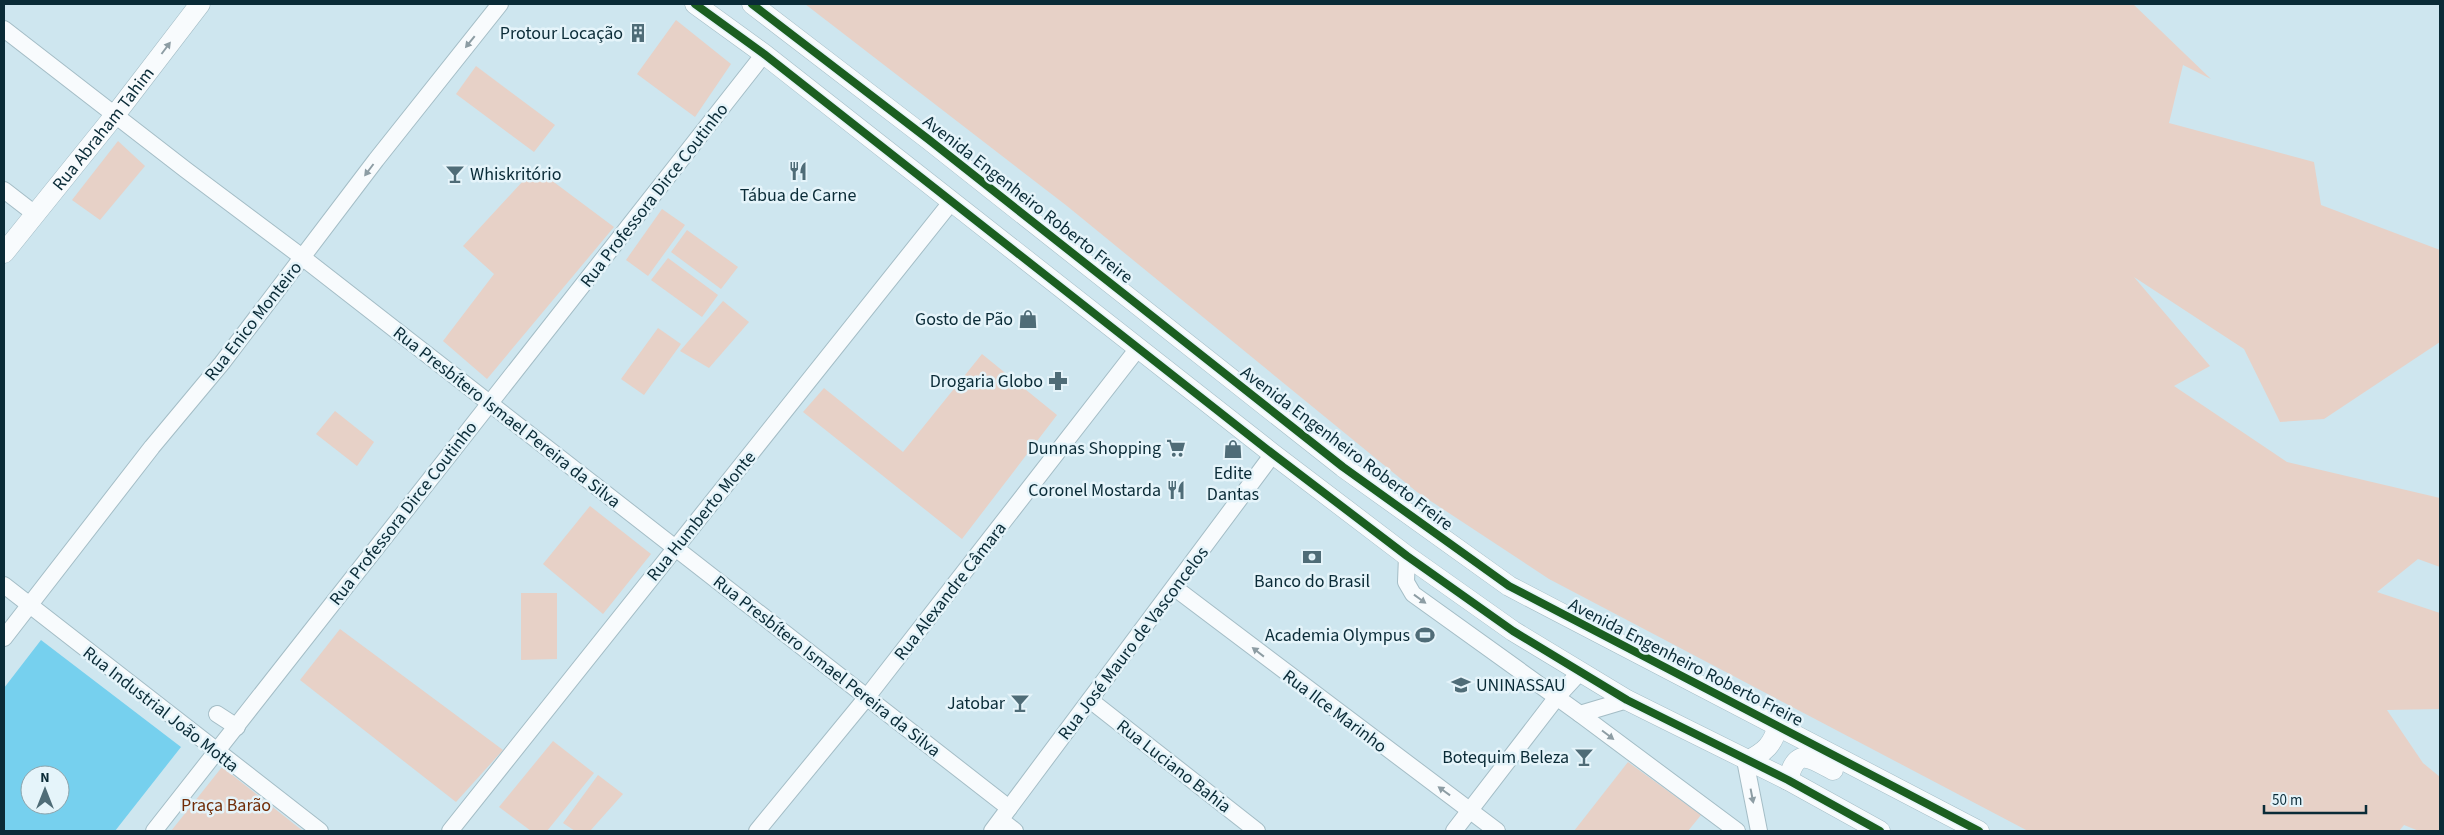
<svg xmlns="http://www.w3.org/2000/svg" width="2444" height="835" viewBox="0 0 2444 835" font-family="'Source Sans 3',sans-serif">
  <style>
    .green { fill: #e7d1c7 }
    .water { fill: #76d0ee; fill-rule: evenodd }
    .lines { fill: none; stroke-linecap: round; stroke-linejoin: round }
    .minor-casing { stroke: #a4bdc6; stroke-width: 18 }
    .major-casing { stroke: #a4bdc6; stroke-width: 21 }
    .minor { stroke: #f8fbfd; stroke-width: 16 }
    .major { stroke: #f8fbfd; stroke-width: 20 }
    .cycleway-casing { stroke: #e5f4fa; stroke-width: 11 }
    .cycleway { stroke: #1b5e20; stroke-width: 8 }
    .oneway { fill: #8d9da4 }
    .labels { text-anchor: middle; stroke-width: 5; stroke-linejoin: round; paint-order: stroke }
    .poi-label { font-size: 18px; fill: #0a2b37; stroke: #e5f4fa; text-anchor: end }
    .street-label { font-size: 18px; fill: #0a2b37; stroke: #e5f4fa }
    .park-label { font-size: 18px; fill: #702c07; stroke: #e5f4fa }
  </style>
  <rect width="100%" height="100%" fill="#cee6ef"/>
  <g class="green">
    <polygon points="805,4 2133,4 2211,79 2183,65 2169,123 2314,162 2321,205 2440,250 2440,342 2324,419 2280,422 2244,349 2134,277 2210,366 2174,386 2287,462 2440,498 2440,567 2418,559 2377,592 2440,613 2440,709 2387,710 2423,763 2440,777 2440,831 2419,831 2404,825 2399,831 2028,831 1549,579 1417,492 1067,206"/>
    <polygon points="676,20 731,64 695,117 637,74"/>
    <polygon points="476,66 555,125 534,152 456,94"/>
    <polygon points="118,141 145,166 100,220 72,200"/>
    <polygon points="535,168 614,227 487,379 443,341 494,274 463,246"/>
    <polygon points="662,209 685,225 648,276 626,260"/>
    <polygon points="687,230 738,267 721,289 671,252"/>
    <polygon points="668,258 718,295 702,317 651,280"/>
    <polygon points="723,301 749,322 709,368 680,351"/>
    <polygon points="658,328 681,344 644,395 621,379"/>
    <polygon points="982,354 1057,415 962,539 803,412 824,388 903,452"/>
    <polygon points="335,411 374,442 357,466 316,434"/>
    <polygon points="590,506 651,554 603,614 543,564"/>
    <polygon points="521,593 557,593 557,659 521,660"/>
    <polygon points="340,629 503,750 456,802 300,680"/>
    <polygon points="553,741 594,773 547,831 531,831 499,807"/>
    <polygon points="1628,762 1701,815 1688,831 1574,831"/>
    <polygon points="222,767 303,831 171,831"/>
    <polygon points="598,775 623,794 590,831 575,831 563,823"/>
  </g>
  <path class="water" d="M41 640 181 747 115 831H4V688ZM30 775H60V805H30Z"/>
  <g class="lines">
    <g class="minor-casing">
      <g id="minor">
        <polyline points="4,29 186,170 302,257 1009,808"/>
        <polyline points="4,190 35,214"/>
        <polyline points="1407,556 1406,582 1413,594 1580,714 1737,831"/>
        <polyline points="4,585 320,831"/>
        <polyline points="1175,588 1497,831"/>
        <polyline points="4,638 152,447 222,363 376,160 500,4"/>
        <polyline points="1090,700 1257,831"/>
        <polyline points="217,714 237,727"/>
        <polyline points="1580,714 1627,700"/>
        <polyline points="1745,760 1759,831"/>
        <polyline points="1001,820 1015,831"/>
        <polyline points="154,831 764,54"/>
        <polyline points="450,831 952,201"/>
        <polyline points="757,831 867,697 1139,347"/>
        <polyline points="992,831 1273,454"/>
        <polyline points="1454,831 1557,697 1580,672"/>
      </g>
    </g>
    <g class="major-casing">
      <g id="major">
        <polyline points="695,4 764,54 1273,454 1407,556 1513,631 1627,700 1788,780 1880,831"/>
        <polyline points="752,4 928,139 1343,467 1509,586 1979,831"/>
        <path id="s1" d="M4 253 115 115 200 4"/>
        <path d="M1747 761C1765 752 1773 745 1778 725"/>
        <path d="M1788 780C1796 747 1809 757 1833 770"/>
      </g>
    </g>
    <use href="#minor" class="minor"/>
    <use href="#major" class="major"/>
    <g class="cycleway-casing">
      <g id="cycleway">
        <polyline points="695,4 764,54 1273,454 1407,556 1513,631 1627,700 1788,780 1880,831"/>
        <polyline points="752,4 928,139 1343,467 1509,586 1979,831"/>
      </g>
    </g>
    <use href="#cycleway" class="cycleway"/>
  </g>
  <defs><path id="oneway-solid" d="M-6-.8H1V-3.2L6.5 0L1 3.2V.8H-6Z" transform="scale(1.25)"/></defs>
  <g class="oneway">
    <use href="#oneway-solid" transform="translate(470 42) rotate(129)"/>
    <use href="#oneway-solid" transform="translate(166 48) rotate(-53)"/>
    <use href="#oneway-solid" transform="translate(369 170) rotate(127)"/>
    <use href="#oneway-solid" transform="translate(1420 599) rotate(36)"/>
    <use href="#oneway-solid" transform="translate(1258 652) rotate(-142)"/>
    <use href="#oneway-solid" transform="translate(1608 735) rotate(37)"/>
    <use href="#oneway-solid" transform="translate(1444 791) rotate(-144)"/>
    <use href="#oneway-solid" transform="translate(1752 796) rotate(79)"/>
  </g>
  <defs>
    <g id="building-bare" transform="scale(1.5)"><path d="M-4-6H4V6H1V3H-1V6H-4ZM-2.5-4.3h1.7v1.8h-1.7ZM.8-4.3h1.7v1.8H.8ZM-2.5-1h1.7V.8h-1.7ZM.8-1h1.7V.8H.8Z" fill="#4f6c77" stroke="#e5f4fa" stroke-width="2.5" paint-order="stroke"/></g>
    <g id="restaurant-bare" transform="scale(1.5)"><path d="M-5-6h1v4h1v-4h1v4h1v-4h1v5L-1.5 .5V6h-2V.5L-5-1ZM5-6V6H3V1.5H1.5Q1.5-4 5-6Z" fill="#4f6c77" stroke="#e5f4fa" stroke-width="2.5" paint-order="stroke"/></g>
    <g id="bar-bare" transform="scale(1.5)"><path d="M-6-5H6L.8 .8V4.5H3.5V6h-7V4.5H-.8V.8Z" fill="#4f6c77" stroke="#e5f4fa" stroke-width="2.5" paint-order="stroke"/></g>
    <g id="shop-bare" transform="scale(1.5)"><path d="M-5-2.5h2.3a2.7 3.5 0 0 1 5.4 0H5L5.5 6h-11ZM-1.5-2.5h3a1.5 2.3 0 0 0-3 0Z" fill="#4f6c77" stroke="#e5f4fa" stroke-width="2.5" paint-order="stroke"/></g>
    <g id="pharmacy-bare" transform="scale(1.5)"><path d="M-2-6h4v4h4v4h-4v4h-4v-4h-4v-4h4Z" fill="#4f6c77" stroke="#e5f4fa" stroke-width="2.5" paint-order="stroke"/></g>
    <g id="supermarket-bare" transform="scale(1.5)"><path d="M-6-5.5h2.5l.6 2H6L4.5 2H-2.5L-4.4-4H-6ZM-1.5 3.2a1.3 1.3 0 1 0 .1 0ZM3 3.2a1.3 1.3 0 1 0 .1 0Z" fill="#4f6c77" stroke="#e5f4fa" stroke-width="2.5" paint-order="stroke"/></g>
    <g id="bank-bare" transform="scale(1.5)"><path d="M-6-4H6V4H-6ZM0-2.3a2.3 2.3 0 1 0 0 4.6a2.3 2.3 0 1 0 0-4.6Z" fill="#4f6c77" stroke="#e5f4fa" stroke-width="2.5" paint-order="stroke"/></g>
    <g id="stadium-bare" transform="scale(1.5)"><path d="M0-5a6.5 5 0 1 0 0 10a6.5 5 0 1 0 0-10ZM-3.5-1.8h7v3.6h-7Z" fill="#4f6c77" stroke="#e5f4fa" stroke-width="2.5" paint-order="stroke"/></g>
    <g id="university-bare" transform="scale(1.5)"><path d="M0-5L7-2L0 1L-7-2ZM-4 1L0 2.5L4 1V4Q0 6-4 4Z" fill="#4f6c77" stroke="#e5f4fa" stroke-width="2.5" paint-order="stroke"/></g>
  </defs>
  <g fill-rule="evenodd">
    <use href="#building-bare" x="638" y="33"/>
    <use href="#restaurant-bare" x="798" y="171"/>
    <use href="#bar-bare" x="455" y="174"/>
    <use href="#shop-bare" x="1028" y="319"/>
    <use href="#pharmacy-bare" x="1058" y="381"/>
    <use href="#supermarket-bare" x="1176" y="448"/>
    <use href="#shop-bare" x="1233" y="449"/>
    <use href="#restaurant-bare" x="1176" y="490"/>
    <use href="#bank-bare" x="1312" y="557"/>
    <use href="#stadium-bare" x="1425" y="635"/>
    <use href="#university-bare" x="1461" y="685"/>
    <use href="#bar-bare" x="1020" y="703"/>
    <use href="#bar-bare" x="1584" y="757"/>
  </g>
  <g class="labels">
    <g class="poi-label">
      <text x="623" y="39">Protour Locação</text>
      <text x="470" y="180" text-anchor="start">Whiskritório</text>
      <text x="798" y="201" text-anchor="middle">Tábua de Carne</text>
      <text x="1013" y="325">Gosto de Pão</text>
      <text x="1043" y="387">Drogaria Globo</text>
      <text x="1161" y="454">Dunnas Shopping</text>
      <text x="1233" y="479" text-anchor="middle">Edite<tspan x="1233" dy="21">Dantas</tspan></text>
      <text x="1161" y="496">Coronel Mostarda</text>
      <text x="1312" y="587" text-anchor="middle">Banco do Brasil</text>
      <text x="1410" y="641">Academia Olympus</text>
      <text x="1476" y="691" text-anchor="start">UNINASSAU</text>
      <text x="1005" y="709">Jatobar</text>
      <text x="1569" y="763">Botequim Beleza</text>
    </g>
    <g class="street-label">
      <text dy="6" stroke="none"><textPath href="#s1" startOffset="159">Rua Abraham Tahim</textPath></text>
      <text transform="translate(654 195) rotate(-52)" y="6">Rua Professora Dirce Coutinho</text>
      <text transform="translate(1028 199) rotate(38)" y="6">Avenida Engenheiro Roberto Freire</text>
      <text transform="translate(253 321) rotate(-52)" y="6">Rua Enico Monteiro</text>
      <text transform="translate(507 417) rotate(38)" y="6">Rua Presbítero Ismael Pereira da Silva</text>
      <text transform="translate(1347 448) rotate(37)" y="6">Avenida Engenheiro Roberto Freire</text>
      <text transform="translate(403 513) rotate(-52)" y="6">Rua Professora Dirce Coutinho</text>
      <text transform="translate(701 516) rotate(-51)" y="6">Rua Humberto Monte</text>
      <text transform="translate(950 591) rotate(-52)" y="6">Rua Alexandre Câmara</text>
      <text transform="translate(1133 643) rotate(-53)" y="6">Rua José Mauro de Vasconcelos</text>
      <text transform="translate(1686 662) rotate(27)" y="6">Avenida Engenheiro Roberto Freire</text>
      <text transform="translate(827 666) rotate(38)" y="6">Rua Presbítero Ismael Pereira da Silva</text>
      <text transform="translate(161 709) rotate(38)" y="6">Rua Industrial João Motta</text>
      <text transform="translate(1335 711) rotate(37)" y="6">Rua Ilce Marinho</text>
      <text transform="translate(1174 766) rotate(38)" y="6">Rua Luciano Bahia</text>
    </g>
    <g class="park-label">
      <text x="226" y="811">Praça Barão</text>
    </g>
  </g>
  <rect width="2444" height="835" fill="none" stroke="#0a2b37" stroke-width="10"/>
  <g transform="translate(45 790)"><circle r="24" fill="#e5f4fa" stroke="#8da4ac"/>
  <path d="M0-4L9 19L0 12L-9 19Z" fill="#4f6c77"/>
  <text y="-8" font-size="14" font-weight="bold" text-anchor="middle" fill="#0a2b37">N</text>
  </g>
  <path d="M2264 805v8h102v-8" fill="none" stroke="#0a2b37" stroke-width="2.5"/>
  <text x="2272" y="805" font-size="15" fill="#0a2b37" stroke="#e5f4fa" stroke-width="4" paint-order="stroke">50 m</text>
</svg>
